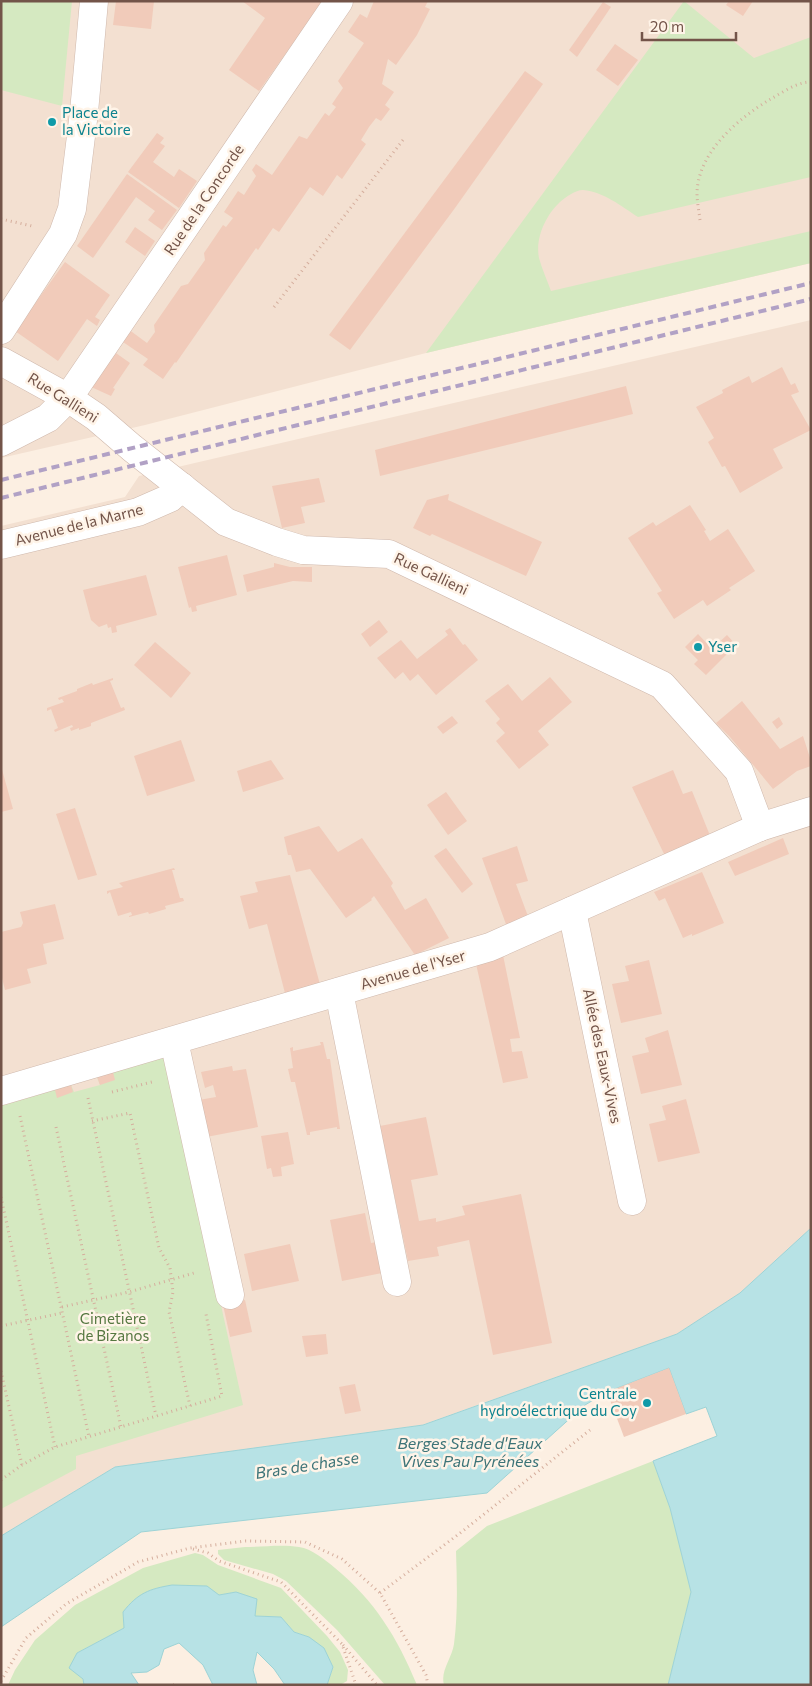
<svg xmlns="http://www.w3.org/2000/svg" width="812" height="1686" viewBox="0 0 812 1686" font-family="Commissioner,sans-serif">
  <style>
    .residential { fill: #f3e0d1 }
    .green { fill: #d5e9c1 }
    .water { fill: #b7e2e5; stroke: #9dd3d6 }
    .building { fill: #f1cbba }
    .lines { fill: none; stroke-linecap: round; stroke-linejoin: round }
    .minor-casing { stroke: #cfb8ac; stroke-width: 29 }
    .path { stroke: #d5ae9d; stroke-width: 3; stroke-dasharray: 1 4; stroke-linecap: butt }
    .minor { stroke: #fff; stroke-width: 28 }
    .rail { stroke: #b1a1c5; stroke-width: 4; stroke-dasharray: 8 5; stroke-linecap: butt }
    .culture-dot { fill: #0f9aa8; stroke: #fff4e8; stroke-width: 2 }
    .labels { text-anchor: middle; stroke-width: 5; stroke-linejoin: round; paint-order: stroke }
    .culture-label { font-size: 15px; fill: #0d838f; stroke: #fff4e8; text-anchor: start }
    .street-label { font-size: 15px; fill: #735449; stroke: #fff4e8 }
    .park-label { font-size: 15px; fill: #567841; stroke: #fff4e8 }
    .water-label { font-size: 16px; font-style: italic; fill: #3d7478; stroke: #fff4e8 }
  </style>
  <rect width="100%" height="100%" fill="#fcefe2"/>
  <g class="residential">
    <polygon points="1,1 811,1 811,263 426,353 145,425 1,458"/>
    <polygon points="811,320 811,1228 740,1293 677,1334 422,1425 115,1467 1,1536 1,526 125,497 139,476"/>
  </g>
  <g class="green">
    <polygon points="1,1 72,1 62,106 1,90"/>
    <path d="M684 1 754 58 811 37V177L638 217C621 206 604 192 583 190 575 190 566 197 560 202 546 215 535 238 539 258 542 269 547 280 551 291L811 231V263L426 353Z"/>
    <polygon points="166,1056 243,1405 76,1456 76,1469 1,1509 1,1106 71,1085 74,1092 100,1085 97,1077"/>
    <path d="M653 1461 670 1508 691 1592 668 1685H444C440 1671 452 1658 454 1644 458 1614 457 1582 456 1551L487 1526Z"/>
    <path d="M245 1547C262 1547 282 1544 299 1547 312 1549 324 1559 335 1568 375 1601 397 1637 417 1685H385L337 1630 286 1581 273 1574 224 1560 218 1554V1550Z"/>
    <polygon points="195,1553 203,1555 218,1565 281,1588 327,1636 340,1652 348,1670 347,1681 340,1685 327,1685 333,1667 309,1637 294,1632 281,1617 255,1616 236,1592 123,1612 124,1628 77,1653 84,1685 8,1685 15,1670 35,1640 75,1605 143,1568"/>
  </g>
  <g class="water">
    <polygon points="811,1228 811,1685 668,1685 691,1592 670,1508 653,1461 717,1436 706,1407 686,1414 669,1368 607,1392 585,1405 487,1493 141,1532 1,1627 1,1536 115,1467 423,1425 677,1334 740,1293"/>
    <path d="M172 1585 207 1586 219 1595 236 1592 257 1599 255 1616 281 1617 294 1632 309 1637 324 1648 333 1667 327 1685H285L274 1669 257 1652 253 1670 257 1685H213L203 1665 179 1643 164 1649 159 1665 147 1672 131 1673 139 1685H84L83 1679 69 1668 77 1653 124 1628 123 1612C138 1593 149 1589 172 1585Z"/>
  </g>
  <g class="building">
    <polygon points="116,1 154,1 151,29 113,25"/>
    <polygon points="242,1 323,1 259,91 229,70 265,18"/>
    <polygon points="374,1 428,1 425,7 430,9 417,35 396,65 388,59 382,84 394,92 385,105 390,109 381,121 376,118 369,127 361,140 366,144 342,179 337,175 323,196 310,187 279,232 273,228 258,250 256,248 176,363 175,362 163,379 143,365 148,359 120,340 128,329 147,343 155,332 154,325 181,286 188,284 205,260 204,253 223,225 226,227 233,218 224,212 238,191 244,195 256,176 252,170 256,164 272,175 299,136 307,139 325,113 329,116 336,107 332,104 343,88 338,81 364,43 348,32 360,14 367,18"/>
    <polygon points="729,1 753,1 743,16 726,5"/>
    <polygon points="603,2 611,7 577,57 569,50"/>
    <polygon points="615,44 638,60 618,86 596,70"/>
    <polygon points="525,71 543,84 455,208 350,350 329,335"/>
    <polygon points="157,133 164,138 160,143 165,146 153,162 174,177 179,169 197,181 179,208 128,172"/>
    <polygon points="127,174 177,210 162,230 148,220 155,211 136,197 93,258 77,246"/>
    <polygon points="135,227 155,241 145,256 125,242"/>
    <polygon points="65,262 110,295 95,317 100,320 97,326 87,319 58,361 15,331"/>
    <polygon points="113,351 130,363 113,388 115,389 111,396 89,386"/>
    <polygon points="782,367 791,385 795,383 799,392 791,395 811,430 773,449 783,468 740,493 725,466 722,467 708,442 714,438 696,407 723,393 722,390 749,376 752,383"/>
    <polygon points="626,386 633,414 380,476 375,450"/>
    <polygon points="319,478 325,502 301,507 305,523 282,528 272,486"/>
    <polygon points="449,494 448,500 542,542 526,576 432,534 430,536 413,528 427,500"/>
    <polygon points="690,505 706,530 704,531 710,541 728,529 755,571 729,588 731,590 707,606 703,600 674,619 657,593 662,591 628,538 653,522 656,526"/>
    <polygon points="227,555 237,595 196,606 197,611 192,612 191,607 189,608 178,567"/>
    <polygon points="274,563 290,567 312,567 312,582 293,581 247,592 243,575 274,567"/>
    <polygon points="146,575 157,615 116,626 117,632 112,633 111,627 108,628 107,624 99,627 91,620 83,590"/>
    <polygon points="379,620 388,632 370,647 361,634"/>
    <polygon points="450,628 463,645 465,644 478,660 436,695 418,674 410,681 403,672 395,679 377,658 401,640 417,659 448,635 445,631"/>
    <polygon points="698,634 712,649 727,635 736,645 706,675 694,664 698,660 685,647"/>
    <polygon points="155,642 191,673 171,698 134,665"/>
    <polygon points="550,677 572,702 538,731 549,745 519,769 496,741 505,733 496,723 500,719 485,701 508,684 522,701"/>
    <polygon points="113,678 113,680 110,681 121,708 124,707 125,710 91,723 91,726 79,730 79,728 71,731 70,728 73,727 72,725 55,732 54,730 58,728 51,709 47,711 47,708 64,702 62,699 59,700 58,698 77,691 77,689 92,683 93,685"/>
    <polygon points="742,701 780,749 803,736 811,761 811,766 797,771 773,789 730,737 716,723"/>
    <polygon points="452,716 458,723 443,734 437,727"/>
    <polygon points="779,717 783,724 777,729 772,722"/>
    <polygon points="181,740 195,781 147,796 134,756"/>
    <polygon points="271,760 284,779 243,792 237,771"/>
    <polygon points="1,766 13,809 1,812"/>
    <polygon points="673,770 683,794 692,791 711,838 665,856 632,787"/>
    <polygon points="446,792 467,821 448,835 427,805"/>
    <polygon points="75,808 97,875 78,880 56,814"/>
    <polygon points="319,826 338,852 362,838 393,883 391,886 405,910 426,898 449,938 415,955 374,896 371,899 372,900 346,918 310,869 296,872 291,855 288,855 284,837"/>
    <polygon points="783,838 789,854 735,876 728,862"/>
    <polygon points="517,846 528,881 516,884 529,919 507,927 482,858"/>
    <polygon points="446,848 473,884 462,893 434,856"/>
    <polygon points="174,868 175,870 172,870 180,898 183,898 184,901 165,906 166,909 149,914 148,912 129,917 129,916 132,915 131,912 118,916 110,892 107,894 107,891 123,887 119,883"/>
    <polygon points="702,872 724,923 692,936 692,934 683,938 665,898 659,901 654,892"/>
    <polygon points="290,875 321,988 286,997 267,924 249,929 240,896 258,892 255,882"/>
    <polygon points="55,904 64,939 43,944 47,964 27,969 31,983 5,990 1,974 1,932 21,927 23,923 20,912"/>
    <polygon points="503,955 520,1038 510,1039 512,1052 522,1051 528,1078 503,1083 476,964"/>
    <polygon points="649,960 662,1014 621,1023 612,984 629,981 625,966"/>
    <polygon points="668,1030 682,1085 641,1094 632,1056 649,1052 645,1038"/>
    <polygon points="320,1042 323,1042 327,1059 330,1059 340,1129 337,1129 337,1127 310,1132 310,1135 307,1135 295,1082 291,1082 288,1069 293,1068 290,1048 293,1047 293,1051 321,1045"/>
    <polygon points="232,1066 233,1071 246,1069 258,1127 201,1138 193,1101 216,1097 213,1085 205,1088 201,1072"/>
    <polygon points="113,1072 115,1080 100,1085 97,1077"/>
    <polygon points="71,1085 73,1092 57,1098 55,1090"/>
    <polygon points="686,1099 700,1153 658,1162 649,1124 666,1120 662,1106"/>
    <polygon points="426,1117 438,1175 411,1180 419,1221 436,1218 436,1222 465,1215 462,1206 521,1194 552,1343 493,1355 469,1240 437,1247 439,1256 408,1261 380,1126"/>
    <polygon points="288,1132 294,1164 281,1167 282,1176 273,1177 271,1168 267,1169 261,1136"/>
    <polygon points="365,1213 371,1243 377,1242 382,1273 342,1281 330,1220"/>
    <polygon points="290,1244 299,1281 252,1291 244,1254"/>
    <polygon points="245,1300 252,1332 230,1337 223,1305"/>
    <polygon points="326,1334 328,1354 306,1357 302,1336"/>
    <polygon points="669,1368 686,1414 624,1437 607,1392"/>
    <polygon points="355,1384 361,1411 345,1414 339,1387"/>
  </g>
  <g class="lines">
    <g class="minor-casing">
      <g id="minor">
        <polyline points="1,330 63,234 72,209 84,112 94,1"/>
        <polyline points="1,361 68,398 96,417 132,448 226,522 277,542 303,550 389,554 662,685 739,771 760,827"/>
        <polyline points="1,442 48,418 68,398 339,1"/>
        <polyline points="1,545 138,512 170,498 182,487"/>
        <polyline points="572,911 632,1201"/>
        <polyline points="339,992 397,1282"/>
        <polyline points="174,1041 230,1295"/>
        <polyline points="1,1091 490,947 760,827 811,811"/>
      </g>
    </g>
    <g class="path">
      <polyline points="1,219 32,226"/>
      <path d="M700 220C699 211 697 202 697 193 698 152 738 119 769 100 782 93 796 82 811 82"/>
      <polyline points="274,307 403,140"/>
      <polyline points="112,1092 152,1082"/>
      <polyline points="88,1098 156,1416"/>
      <polyline points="20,1116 89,1437"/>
      <polyline points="92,1121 130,1113 159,1248 170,1268 173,1292 169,1312 190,1406"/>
      <polyline points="56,1127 121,1427"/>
      <polyline points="1,1197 55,1447"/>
      <polyline points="62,1307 129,1292 194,1273"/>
      <polyline points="1,1326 62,1313"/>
      <polyline points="1,1371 22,1465"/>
      <polyline points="1,1480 22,1465 55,1447 222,1396 206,1314"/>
      <polyline points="193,1549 208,1553 219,1561 281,1582 342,1644 356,1685"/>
      <polyline points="380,1593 459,1534 590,1430"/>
      <polyline points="343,1645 377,1685"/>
      <polyline points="1,1681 26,1638 66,1604 138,1562 190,1548 246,1541 305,1542 342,1559 380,1593 426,1675 428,1685"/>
      <polyline points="173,1685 175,1685"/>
    </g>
    <use href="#minor" class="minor"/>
    <g class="rail">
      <polyline points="1,480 811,283"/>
      <polyline points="1,498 811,299"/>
    </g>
  </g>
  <g class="culture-dot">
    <circle cx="52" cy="122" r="5"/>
    <circle cx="698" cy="647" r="5"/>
    <circle cx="647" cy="1403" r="5"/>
  </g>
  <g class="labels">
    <g class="culture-label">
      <text x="62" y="118">Place de<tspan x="62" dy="17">la Victoire</tspan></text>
      <text x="708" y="652">Yser</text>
      <text x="637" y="1399" text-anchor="end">Centrale<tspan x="637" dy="17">hydroélectrique du Coy</tspan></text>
    </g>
    <g class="street-label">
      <text transform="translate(204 200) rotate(-56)" y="5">Rue de la Concorde</text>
      <text transform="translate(63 398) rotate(32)" y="5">Rue Gallieni</text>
      <text transform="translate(79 525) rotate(-14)" y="5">Avenue de la Marne</text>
      <text transform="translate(431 574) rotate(25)" y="5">Rue Gallieni</text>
      <text transform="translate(413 970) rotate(-16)" y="5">Avenue de l'Yser</text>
      <text transform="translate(602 1056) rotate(78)" y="5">Allée des Eaux-Vives</text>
    </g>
    <g class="park-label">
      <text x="113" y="1324">Cimetière<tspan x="113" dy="17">de Bizanos</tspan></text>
    </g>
    <g class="water-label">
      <text x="470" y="1449">Berges Stade d'Eaux<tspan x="470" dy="18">Vives Pau Pyrénées</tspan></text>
      <text transform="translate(307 1465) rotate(-9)" y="6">Bras de chasse</text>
    </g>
  </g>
  <rect width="812" height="1686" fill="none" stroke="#735449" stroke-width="5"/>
  <path d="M642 32v8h94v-8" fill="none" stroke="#735449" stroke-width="2.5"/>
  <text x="650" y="32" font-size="15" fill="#735449" stroke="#fff4e8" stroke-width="4" paint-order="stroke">20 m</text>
</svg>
